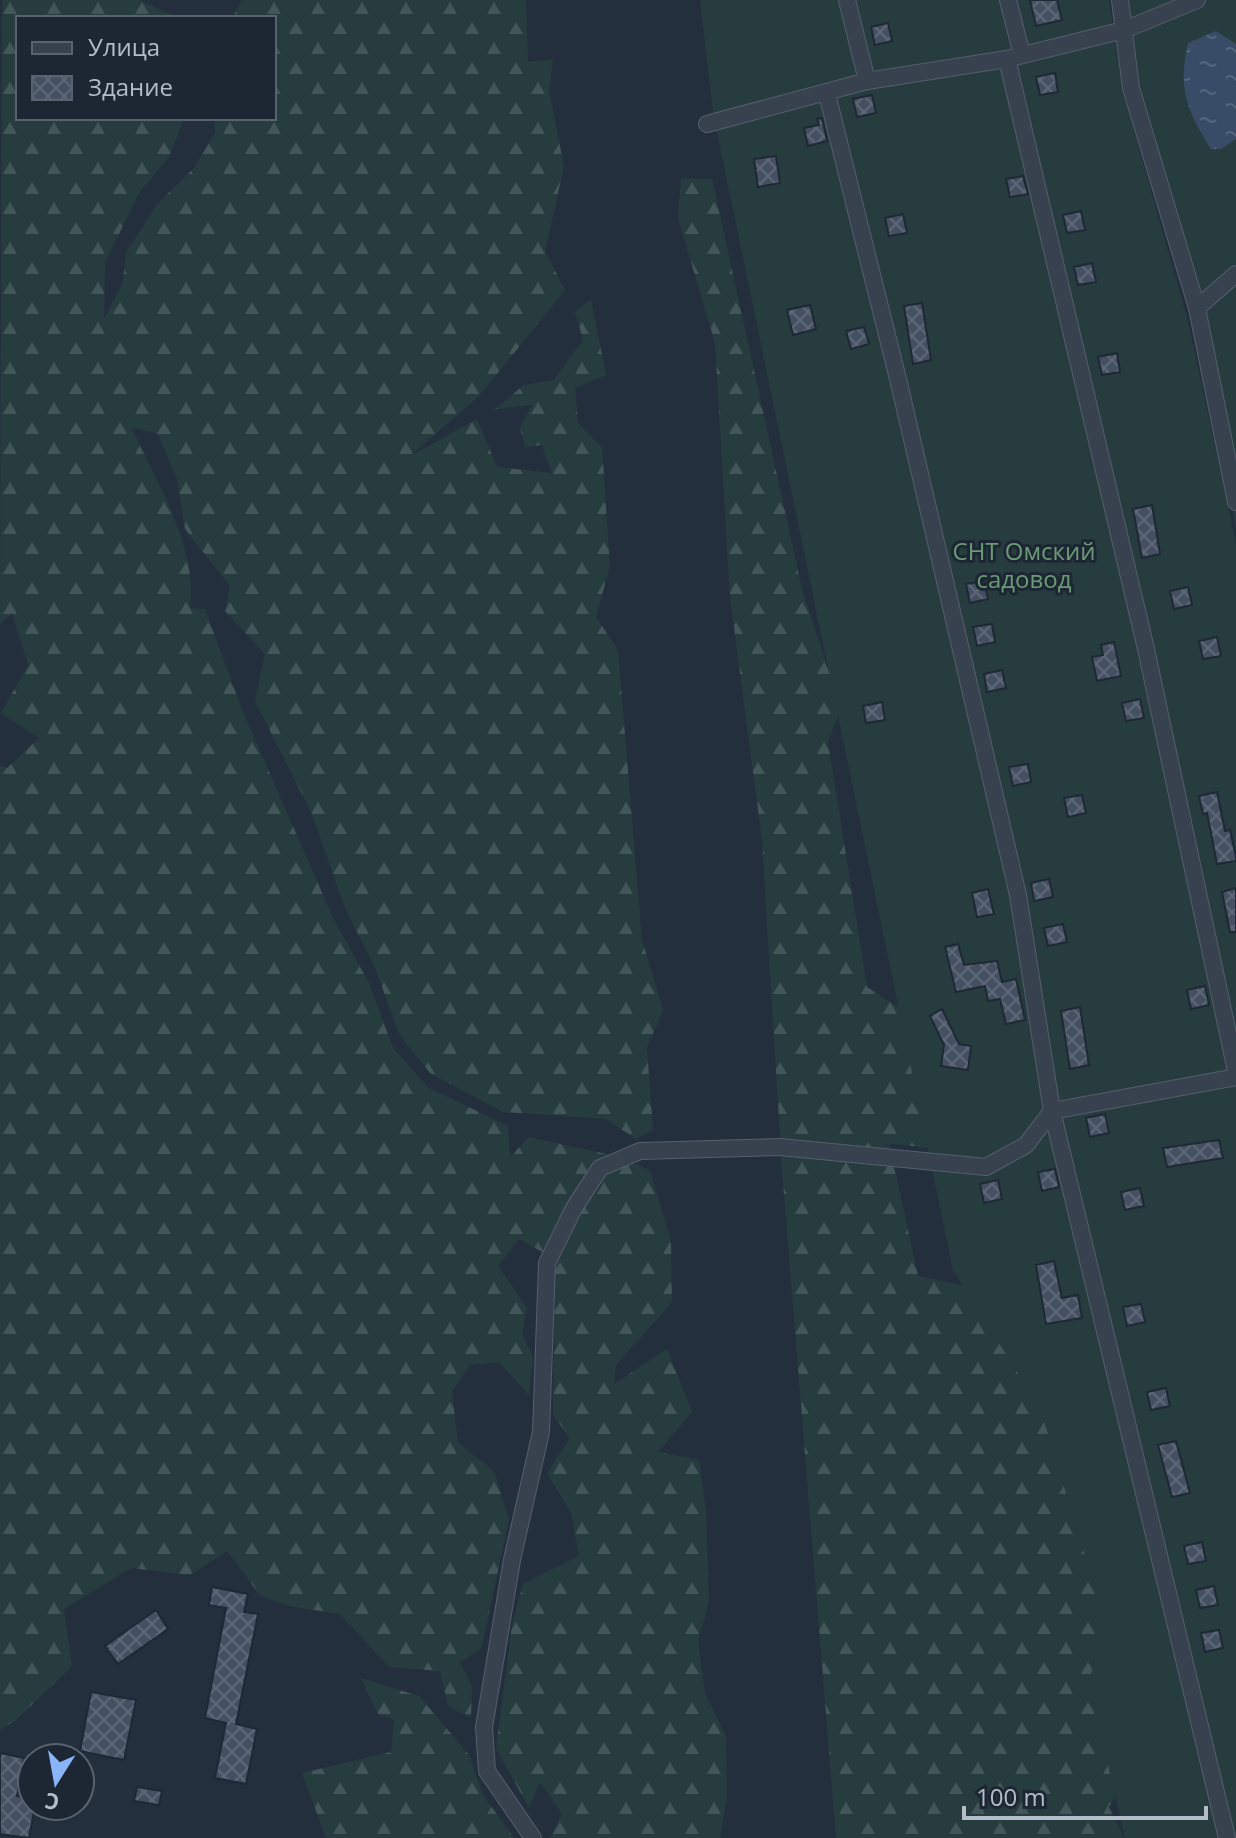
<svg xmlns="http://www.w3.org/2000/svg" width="1236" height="1838" viewBox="0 0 1236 1838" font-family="'Open Sans',sans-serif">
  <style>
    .forest { fill: url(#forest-firs) }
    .garden { fill: #263c3f }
    .water { fill: url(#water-ripples) }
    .building { fill: url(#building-cross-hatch); stroke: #1f2835; stroke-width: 2 }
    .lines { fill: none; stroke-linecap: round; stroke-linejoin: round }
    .minor-casing { stroke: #565f6c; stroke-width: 18 }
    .minor { stroke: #38414e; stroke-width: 16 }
    .labels { text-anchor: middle; stroke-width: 6; stroke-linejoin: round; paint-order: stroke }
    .park-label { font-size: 24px; fill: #6b9a76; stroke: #1d2633 }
  </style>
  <defs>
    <pattern id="forest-firs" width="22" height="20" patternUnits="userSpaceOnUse" patternTransform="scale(2)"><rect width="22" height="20" fill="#263c3f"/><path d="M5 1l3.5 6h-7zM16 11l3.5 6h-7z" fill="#435659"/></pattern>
    <pattern id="water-ripples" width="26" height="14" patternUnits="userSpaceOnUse" patternTransform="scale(2)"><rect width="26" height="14" fill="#394c67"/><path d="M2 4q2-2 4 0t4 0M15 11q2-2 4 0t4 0" fill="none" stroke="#53647b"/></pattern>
    <pattern id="building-cross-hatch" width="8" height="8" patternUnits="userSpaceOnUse" patternTransform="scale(2)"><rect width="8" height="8" fill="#455162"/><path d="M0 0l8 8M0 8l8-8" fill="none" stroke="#5d6877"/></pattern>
  </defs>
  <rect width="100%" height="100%" fill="#242f3e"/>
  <g class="forest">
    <path d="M2 0H139L179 18H18V118H184L169 157 139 193 105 263 104 319 123 282 126 252 158 203 194 168 215 133 214 118H274V18H232L242 0H526L528 62 553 59 549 90 564 167 545 251 565 290 480 395 409 457 477 419 497 467 552 473 542 445 525 447 520 428 532 405 495 409 524 385 554 380 583 340 575 312 591 299 606 375 575 388 578 423 602 448 610 566 596 617 618 650 642 940 663 1010 647 1048 653 1130 636 1139 606 1119 503 1112 430 1073 399 1034 376 970 345 908 311 812 255 701 265 654 225 611 230 586 185 529 177 479 158 434 131 427C156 481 198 547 190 608L205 609 243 712 334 920 368 981 393 1048 429 1088 508 1126 510 1158 528 1137 611 1155 650 1170 671 1241 672 1302 616 1365 614 1384 667 1349 692 1412 658 1452 699 1460 706 1509 709 1602 698 1641 705 1693 726 1736 727 1796 720 1838H550L562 1814 540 1782 529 1808 496 1748 512 1625 523 1584 579 1556 571 1513 547 1473 570 1438 553 1415 555 1259 519 1239 498 1266 527 1308 522 1334 533 1357 529 1395 499 1362 470 1365 452 1391 458 1443 494 1471 509 1520 481 1649 460 1662 472 1686 471 1718 448 1706 440 1671 389 1667 340 1614 289 1606 260 1595 227 1551 190 1575 131 1568 64 1609 72 1666 15 1721 0 1730V766L7 768 39 738 1 713 28 665 12 613 0 624Z"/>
    <polygon points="681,178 712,179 802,589 841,709 828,742 867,987 973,1055 972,1154 889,1143 918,1276 1022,1298 1156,1727 1109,1807 1124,1838 836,1838 782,1170 762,840 730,597 715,343 678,218"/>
    <polygon points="361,1678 419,1696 469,1755 483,1795 514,1838 326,1838 302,1773 391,1752 394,1720 378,1714"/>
  </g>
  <g class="garden">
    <polygon points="700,0 1109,0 1124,96 1188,321 1236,544 1236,1838 1125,1838 1089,1683 1104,1618 1040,1408 953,1270 713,113"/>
    <polygon points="1115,0 1236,0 1236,528 1191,311"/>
  </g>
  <path class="water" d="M1216 31 1236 44V139L1221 149H1211C1186 110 1178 88 1188 43Z"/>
  <g class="building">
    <polygon points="1030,0 1057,0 1062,20 1036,26"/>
    <polygon points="888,23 892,41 875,45 871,27"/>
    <polygon points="1055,73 1058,92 1040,95 1036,77"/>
    <polygon points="872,95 876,113 857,117 853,99"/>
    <polygon points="822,118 827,141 808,146 804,128 819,125 817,119"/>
    <polygon points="776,156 780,183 758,187 754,159"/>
    <polygon points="1023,176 1028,194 1010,197 1006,179"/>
    <polygon points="1081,211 1085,230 1067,233 1063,215"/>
    <polygon points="903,214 907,233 889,236 885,218"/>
    <polygon points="1092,263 1096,282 1078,285 1074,267"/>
    <polygon points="922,303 931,360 913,364 904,306"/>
    <polygon points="810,305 816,329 793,335 787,310"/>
    <polygon points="864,327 869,344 851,349 846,331"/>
    <polygon points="1117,353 1120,372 1102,375 1098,357"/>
    <polygon points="1152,505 1160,554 1142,558 1133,509"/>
    <polygon points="984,581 988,599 970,603 966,584"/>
    <polygon points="1188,587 1192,605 1174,609 1170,591"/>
    <polygon points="992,624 995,642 977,646 973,627"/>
    <polygon points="1217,637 1221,656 1203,659 1199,641"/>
    <polygon points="1114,642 1121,676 1097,681 1092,657 1103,655 1101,645"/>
    <polygon points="1002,670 1006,688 987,692 984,674"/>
    <polygon points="1140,699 1144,718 1126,721 1122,703"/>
    <polygon points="882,702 885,720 866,723 863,706"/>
    <polygon points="1028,764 1031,782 1013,786 1009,767"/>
    <polygon points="1217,792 1225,831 1230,830 1236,857 1236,861 1217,864 1207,813 1203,814 1199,796"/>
    <polygon points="1082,795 1086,813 1068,817 1064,798"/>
    <polygon points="1049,879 1053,897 1034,901 1031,883"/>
    <polygon points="1236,888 1236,932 1230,932 1222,892"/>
    <polygon points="988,889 994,914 977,917 972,893"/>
    <polygon points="1063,924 1067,942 1048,946 1044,928"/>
    <polygon points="958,944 964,965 997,961 1002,982 1016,979 1025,1020 1006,1024 1000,999 988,1001 985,986 956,992 945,947"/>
    <polygon points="1205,986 1209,1005 1191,1009 1187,990"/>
    <polygon points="1080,1007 1089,1065 1070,1069 1061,1011"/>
    <polygon points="942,1009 959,1044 971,1046 968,1070 941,1066 944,1045 930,1016"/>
    <polygon points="1105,1114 1109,1133 1090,1137 1086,1118"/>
    <polygon points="1219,1140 1223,1158 1167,1167 1163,1148"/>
    <polygon points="1055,1169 1059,1187 1042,1191 1038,1172"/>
    <polygon points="998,1180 1002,1199 984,1203 980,1184"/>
    <polygon points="1140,1188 1144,1206 1125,1210 1121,1192"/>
    <polygon points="1054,1261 1062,1298 1078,1295 1082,1318 1046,1324 1036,1265"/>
    <polygon points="1141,1304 1145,1322 1127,1326 1123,1307"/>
    <polygon points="1166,1388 1170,1406 1151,1410 1147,1392"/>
    <polygon points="1176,1441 1190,1493 1172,1497 1158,1445"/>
    <polygon points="1202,1542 1206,1561 1188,1564 1184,1546"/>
    <polygon points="1214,1586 1218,1605 1200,1608 1196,1590"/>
    <polygon points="212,1587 248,1594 244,1612 258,1614 236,1724 257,1729 246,1784 215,1778 226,1723 205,1718 226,1608 209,1605"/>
    <polygon points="156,1610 168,1629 118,1664 105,1646"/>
    <polygon points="1219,1630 1223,1648 1205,1652 1201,1633"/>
    <polygon points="91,1692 136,1700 124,1760 80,1751"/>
    <polygon points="0,1753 24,1758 17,1796 32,1799 35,1806 29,1838 0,1834"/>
    <polygon points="137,1787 162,1791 159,1805 134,1801"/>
  </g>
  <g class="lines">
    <g class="minor-casing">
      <g id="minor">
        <polyline points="847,0 867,81"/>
        <polyline points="1008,0 1022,55"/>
        <polyline points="1120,0 1131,88 1197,308 1236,502"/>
        <polyline points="1007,59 1146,649 1236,1071"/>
        <polyline points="707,124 867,81 1007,59 1124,30 1197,0"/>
        <polyline points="1197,308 1236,274"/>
        <polyline points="533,1838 487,1771 484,1727 512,1560 541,1432 547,1263 574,1208 600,1168 640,1151 780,1147 986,1167 1026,1145 1052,1111 1018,895 898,379 827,94"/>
        <polyline points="1227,1838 1052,1111 1236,1077"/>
      </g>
    </g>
    <use href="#minor" class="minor"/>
  </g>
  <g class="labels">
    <g class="park-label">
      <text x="1024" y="560">СНТ Омский<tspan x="1024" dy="28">садовод</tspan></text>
    </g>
  </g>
  <rect x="16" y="16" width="260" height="104" fill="#1d2633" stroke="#59626f" stroke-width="2"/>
  <rect x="32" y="42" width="40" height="12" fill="#38414e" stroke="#59626f" stroke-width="2"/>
  <text x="88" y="56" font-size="24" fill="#b4bcc9">Улица</text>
  <rect x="32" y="76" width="40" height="24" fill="url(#building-cross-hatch)" stroke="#59626f" stroke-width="2"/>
  <text x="88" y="96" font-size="24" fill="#b4bcc9">Здание</text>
  <g transform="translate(56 1782) rotate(191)"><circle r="38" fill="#1d2633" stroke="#59626f" stroke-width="2"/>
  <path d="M0-6L14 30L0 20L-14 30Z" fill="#8ab4f8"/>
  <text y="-12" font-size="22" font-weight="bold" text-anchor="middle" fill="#b4bcc9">С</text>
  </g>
  <path d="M964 1806v12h242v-12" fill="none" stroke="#b4bcc9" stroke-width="4"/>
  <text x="976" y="1806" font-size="24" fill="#b4bcc9" stroke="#1d2633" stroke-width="6" paint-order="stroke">100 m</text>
</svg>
